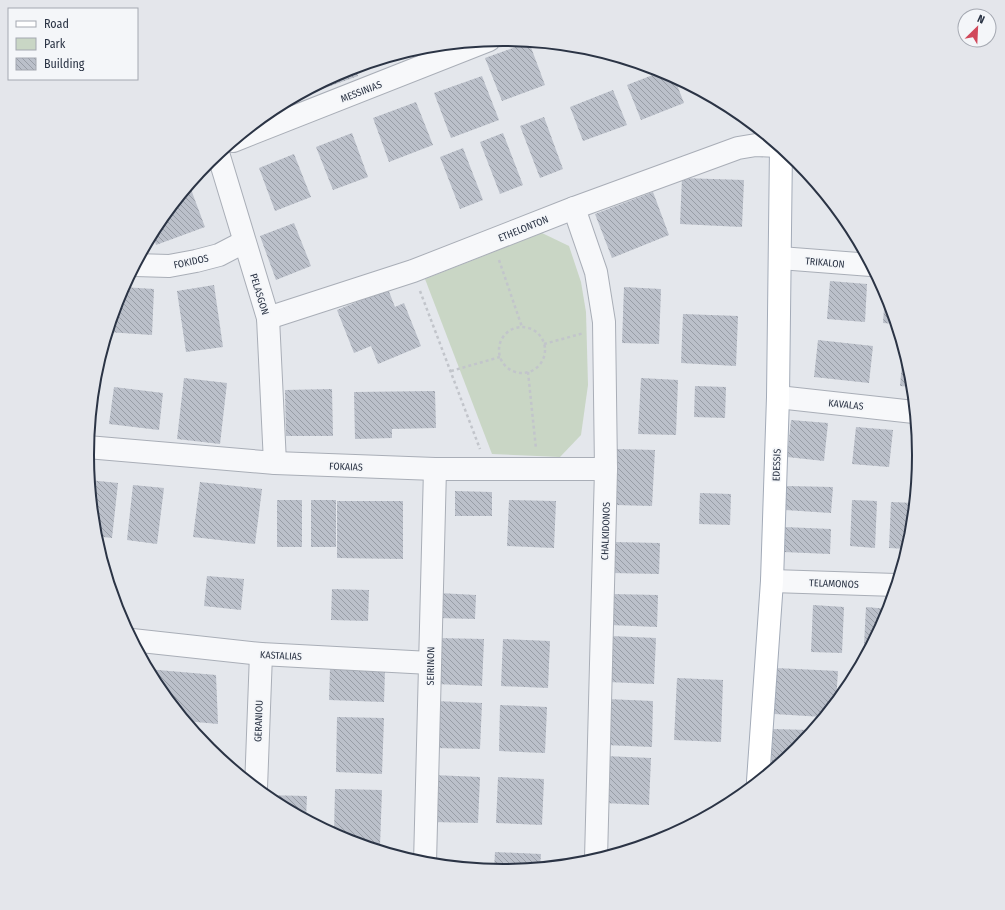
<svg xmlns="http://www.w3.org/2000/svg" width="1005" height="910" viewBox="0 0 1005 910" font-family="'Fira Sans Condensed',sans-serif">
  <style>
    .park { fill: #c9d6c5 }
    .building { fill: url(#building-back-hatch) }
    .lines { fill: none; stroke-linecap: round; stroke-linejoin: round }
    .minor-casing { stroke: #a9aeb7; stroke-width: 24 }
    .major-casing { stroke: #a3abb8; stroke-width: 24 }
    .path { stroke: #c2c5cb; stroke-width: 2.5; stroke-dasharray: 3 3; stroke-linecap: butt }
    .minor { stroke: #f7f8fa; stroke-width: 22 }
    .major { stroke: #fff; stroke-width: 22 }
    .labels { text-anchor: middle; stroke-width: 3.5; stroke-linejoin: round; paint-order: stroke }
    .street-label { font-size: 10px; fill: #2b3445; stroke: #f4f6f9 }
    .rim { fill: none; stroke: #2b3445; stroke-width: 2 }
  </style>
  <defs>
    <pattern id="building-back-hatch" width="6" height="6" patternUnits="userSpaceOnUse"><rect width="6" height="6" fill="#bbc0ca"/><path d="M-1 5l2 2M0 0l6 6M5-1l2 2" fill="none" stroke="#989da6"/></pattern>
  </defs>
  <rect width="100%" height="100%" fill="#e4e7ec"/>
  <polygon class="park" points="542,233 569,246 581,282 586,312 588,385 581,435 560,457 492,454 425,279"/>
  <g class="building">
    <polygon points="529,42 545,85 502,101 485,58"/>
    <polygon points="355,67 358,76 314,92 313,87 344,71"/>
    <polygon points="663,71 674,77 684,103 641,120 627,85"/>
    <polygon points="482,76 499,120 451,138 434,93"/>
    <polygon points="613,90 627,125 583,141 570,107"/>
    <polygon points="416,102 433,145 389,162 373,118"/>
    <polygon points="544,117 563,169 540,178 520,126"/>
    <polygon points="352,133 368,177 333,190 316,147"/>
    <polygon points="503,133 523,185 500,194 480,142"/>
    <polygon points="463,148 483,200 460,209 440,157"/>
    <polygon points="294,154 311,197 275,211 259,168"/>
    <polygon points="682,178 744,180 742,227 680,224"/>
    <polygon points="189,184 205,227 156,245 152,233 157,224"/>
    <polygon points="653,192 669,235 612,258 595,214"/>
    <polygon points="294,223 311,266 276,280 260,236"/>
    <polygon points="830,281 867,284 865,322 827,319"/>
    <polygon points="214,285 223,347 186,352 177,291"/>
    <polygon points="123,287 154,289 152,335 107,332 118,296"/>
    <polygon points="624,287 661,289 659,344 622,343"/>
    <polygon points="388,289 395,307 404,303 421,346 378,364 371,346 354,353 337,310"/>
    <polygon points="885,293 887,296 895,324 883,323"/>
    <polygon points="683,314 738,316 736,366 681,363"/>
    <polygon points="818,340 873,346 869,383 814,377"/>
    <polygon points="903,350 911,374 912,387 900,386"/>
    <polygon points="184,378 227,383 220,444 177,439"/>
    <polygon points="641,378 678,380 676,435 638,434"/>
    <polygon points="695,386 726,387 725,418 694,417"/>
    <polygon points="114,387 163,393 159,430 109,424"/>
    <polygon points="332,389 333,436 286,436 285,390"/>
    <polygon points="435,391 436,428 392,429 392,438 355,439 354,392"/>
    <polygon points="791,420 828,423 824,461 787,457"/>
    <polygon points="856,427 893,430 889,467 852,464"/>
    <polygon points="617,449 655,450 652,506 615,505"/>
    <polygon points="89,480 118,483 112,538 95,536"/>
    <polygon points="200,482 262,489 255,544 193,537"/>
    <polygon points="133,485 164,488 157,544 127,540"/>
    <polygon points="786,486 833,487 831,513 785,510"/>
    <polygon points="455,491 492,492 492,516 455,516"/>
    <polygon points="700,493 731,494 730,525 699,524"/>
    <rect x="277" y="500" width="25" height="47"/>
    <rect x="311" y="500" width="25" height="47"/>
    <polygon points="509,500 556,501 554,548 507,546"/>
    <polygon points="852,500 877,501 875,548 850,546"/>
    <polygon points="337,501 403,501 403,559 337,558"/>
    <polygon points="891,502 914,503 910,536 907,549 889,548"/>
    <polygon points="784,527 831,529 830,554 783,552"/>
    <polygon points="614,542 660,543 659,574 612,573"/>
    <polygon points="207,576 244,579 241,610 204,606"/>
    <polygon points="332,589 369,590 368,621 331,620"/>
    <polygon points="439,593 476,595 475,619 438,618"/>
    <polygon points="611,594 658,595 657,627 610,625"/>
    <polygon points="813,605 844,607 842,653 811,652"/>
    <polygon points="866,607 889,609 887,614 870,645 864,645"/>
    <polygon points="610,636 656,638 654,684 608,682"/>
    <polygon points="437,638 484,639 482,686 436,684"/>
    <polygon points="503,639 550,641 548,688 501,686"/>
    <polygon points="776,668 838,671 836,701 823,717 774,714"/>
    <polygon points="147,669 216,675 218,724 185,721 156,686"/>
    <polygon points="330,669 385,671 384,702 329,700"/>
    <polygon points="677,678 723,680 721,742 674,740"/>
    <polygon points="607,699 653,701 652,747 605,745"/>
    <polygon points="435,701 482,703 480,749 434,748"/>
    <polygon points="500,705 547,707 545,753 499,751"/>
    <polygon points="337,717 384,718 382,774 336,772"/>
    <polygon points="773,729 810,730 810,733 796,749 771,770"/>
    <polygon points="605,756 651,758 649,805 603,803"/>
    <polygon points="433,775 480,777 478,823 432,822"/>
    <polygon points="498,777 544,779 542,825 496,823"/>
    <polygon points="335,789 382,790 380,846 363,845 343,839 334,834"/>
    <polygon points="264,795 307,796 306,819 271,801"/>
    <polygon points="495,852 541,854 540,867 502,871 494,870"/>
  </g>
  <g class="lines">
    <g class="minor-casing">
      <g id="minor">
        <polyline points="233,141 489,40"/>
        <polyline points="218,153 268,318 275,463"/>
        <polyline points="574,208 596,272 604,322 606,469 596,859"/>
        <polyline points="780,258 871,265"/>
        <polyline points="135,265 169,266 196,261 219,255 244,242"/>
        <polyline points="268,318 413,271 574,208 738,148 756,145 778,146"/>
        <polyline points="778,397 914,412"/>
        <polyline points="87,447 275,463 435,469 606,469"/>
        <polyline points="772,581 896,585"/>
        <polyline points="132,640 261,654 430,663"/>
        <polyline points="256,788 261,654"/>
        <polyline points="425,863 435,469"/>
      </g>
    </g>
    <g class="major-casing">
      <polyline id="major" points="758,781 772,581 778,397 781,148"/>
    </g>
    <g class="path">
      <polyline points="499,260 522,327"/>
      <polyline points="420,291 480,449"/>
      <circle cx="522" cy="350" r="23"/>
      <polyline points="544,344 584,333"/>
      <polyline points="451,371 500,357"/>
      <polyline points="528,372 536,449"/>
    </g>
    <use href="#minor" class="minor"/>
    <use href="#major" class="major"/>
  </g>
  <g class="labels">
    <g class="street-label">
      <text transform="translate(361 91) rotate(-21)" y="4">MESSINIAS</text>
      <text transform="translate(523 228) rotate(-22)" y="4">ETHELONTON</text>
      <text transform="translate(191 261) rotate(-12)" y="4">FOKIDOS</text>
      <text transform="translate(825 262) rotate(5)" y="4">TRIKALON</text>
      <text transform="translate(260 294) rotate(73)" y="4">PELASGON</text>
      <text transform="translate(846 404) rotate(6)" y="4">KAVALAS</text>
      <text transform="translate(776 465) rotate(-88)" y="4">EDESSIS</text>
      <text transform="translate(346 466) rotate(2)" y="4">FOKAIAS</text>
      <text transform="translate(605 531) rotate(-88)" y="4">CHALKIDONOS</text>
      <text transform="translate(834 583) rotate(2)" y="4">TELAMONOS</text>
      <text transform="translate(281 655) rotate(3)" y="4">KASTALIAS</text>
      <text transform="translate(430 666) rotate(-89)" y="4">SEIRINON</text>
      <text transform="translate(258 721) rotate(-88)" y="4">GERANIOU</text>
    </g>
  </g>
  <path d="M0 0H1005V910H0ZM94 455a409 409 0 1 1 818 0a409 409 0 1 1-818 0Z" fill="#e4e6eb" fill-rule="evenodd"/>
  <path class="rim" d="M94 455a409 409 0 1 1 818 0a409 409 0 1 1-818 0Z"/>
  <rect x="8" y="8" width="130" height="72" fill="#f4f6f9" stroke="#a4a8b1"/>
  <rect x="16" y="21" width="20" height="6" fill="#ffffff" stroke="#a4a8b1"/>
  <text x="44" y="28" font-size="12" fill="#2b3445">Road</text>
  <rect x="16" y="38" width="20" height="12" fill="#c9d6c5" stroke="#a4a8b1"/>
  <text x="44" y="48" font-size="12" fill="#2b3445">Park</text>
  <rect x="16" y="58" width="20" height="12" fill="url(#building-back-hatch)" stroke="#a4a8b1"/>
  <text x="44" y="68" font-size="12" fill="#2b3445">Building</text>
  <g transform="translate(977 28) rotate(24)"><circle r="19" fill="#f4f6f9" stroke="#a4a8b1"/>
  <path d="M0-3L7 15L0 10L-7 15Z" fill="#d1495b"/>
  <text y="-6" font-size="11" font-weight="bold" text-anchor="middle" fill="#2b3445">N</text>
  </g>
</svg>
